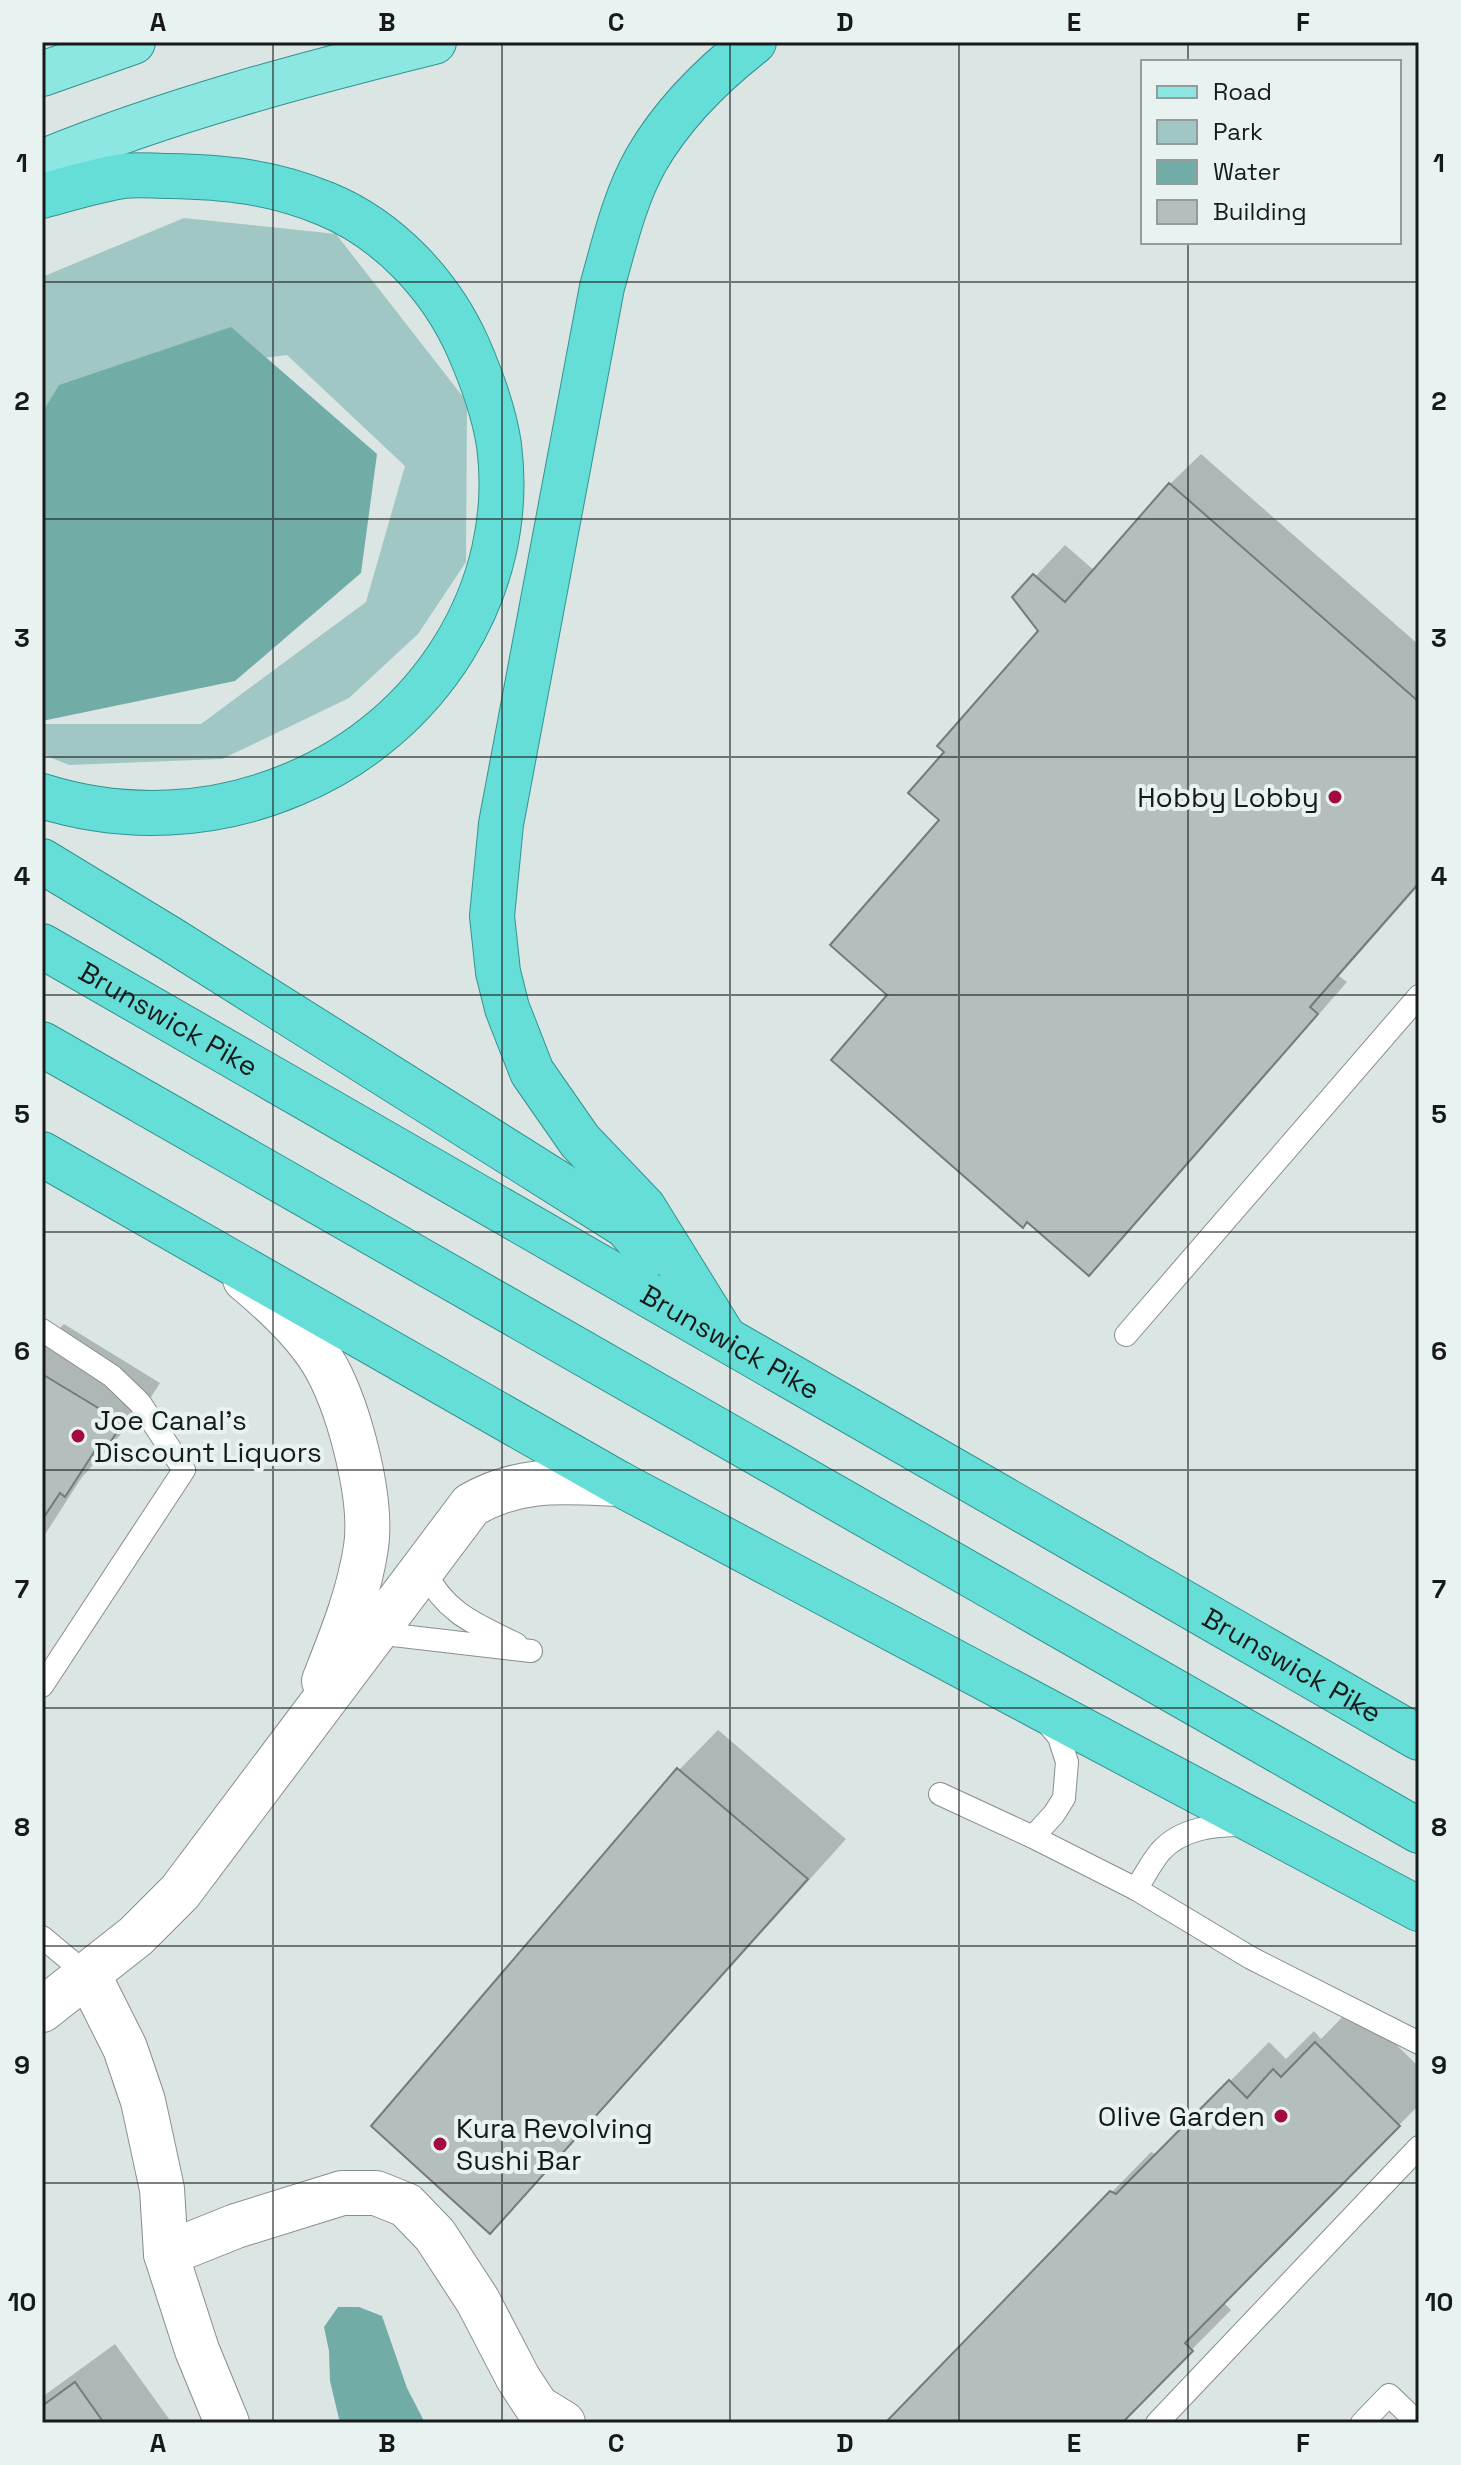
<svg xmlns="http://www.w3.org/2000/svg" width="1461" height="2465" viewBox="0 0 1461 2465" font-family="'Space Grotesk',sans-serif">
  <style>
    .green { fill: #a0c7c3 }
    .water { fill: #72aca7 }
    .shadow { fill: #0003 }
    .building { fill: #b4bebd; stroke: #737c7b; stroke-width: 2 }
    .lines { fill: none; stroke-linecap: round; stroke-linejoin: round }
    .service-casing { stroke: #868f8e; stroke-width: 24 }
    .minor-casing { stroke: #868f8e; stroke-width: 46 }
    .primary-casing { stroke: #32948f; stroke-width: 46 }
    .trunk-casing { stroke: #32948f; stroke-width: 46 }
    .service { stroke: #fff; stroke-width: 22 }
    .minor { stroke: #fff; stroke-width: 44 }
    .primary { stroke: #8ce6e2; stroke-width: 44 }
    .trunk { stroke: #66ded8; stroke-width: 44 }
    .grid { fill: none; stroke: #171a1a; stroke-width: 2; stroke-opacity: 0.55 }
    .poi-dot { fill: #a30942; stroke: #e8f3f1; stroke-width: 3 }
    .labels { text-anchor: middle; stroke-width: 8; stroke-linejoin: round; paint-order: stroke }
    .poi-label { font-size: 28px; fill: #171a1a; stroke: #e8f3f1; text-anchor: end }
    .street-label { font-size: 28px; fill: #171a1a; stroke: #e8f3f1 }
    .neatline { fill: none; stroke: #171a1a; stroke-width: 3 }
    .grid-label { font-size: 26px; text-anchor: middle; font-weight: bold; fill: #171a1a }
  </style>
  <rect width="100%" height="100%" fill="#dbe5e4"/>
  <polygon class="green" points="184,218 336,234 467,402 466,562 418,634 349,698 222,759 69,765 42,754 42,724 201,724 366,602 405,466 287,355 127,375 42,420 42,277"/>
  <g class="water">
    <polygon points="231,327 377,454 361,573 235,681 42,721 42,413 59,385"/>
    <polygon points="338,2307 359,2307 382,2316 407,2388 425,2423 340,2423 330,2381 329,2351 324,2327"/>
  </g>
  <g class="shadow">
    <polygon points="1201,454 1419,645 1419,885 1339,976 1347,982 1119,1243 1089,1274 890,994 942,820 947,752 1040,631 1015,598 1065,545 1095,571 1170,484"/>
    <polygon points="64,1324 160,1383 142,1411 82,1477 42,1539 42,1330 52,1336"/>
    <polygon points="718,1730 846,1839 529,2191 490,2231 679,1770"/>
    <polygon points="1355,2004 1419,2067 1419,2105 1223,2302 1231,2310 1119,2423 887,2423 1151,2152 1157,2155 1269,2042 1286,2059 1314,2031 1321,2039"/>
    <polygon points="115,2344 172,2423 42,2423 42,2397"/>
  </g>
  <g class="building">
    <polygon points="1169,483 1419,702 1419,883 1310,1007 1318,1014 1089,1276 1027,1222 1023,1228 831,1060 887,995 830,945 939,820 908,793 944,752 937,746 1038,631 1012,597 1033,574 1065,602"/>
    <polygon points="42,1374 123,1423 103,1453 96,1449 65,1497 60,1493 42,1520"/>
    <polygon points="677,1768 808,1879 490,2234 371,2126"/>
    <polygon points="1315,2042 1400,2126 1185,2343 1193,2351 1122,2423 885,2423 1110,2191 1116,2194 1229,2080 1247,2098 1273,2069 1281,2077"/>
    <polygon points="75,2382 104,2423 42,2423 42,2406"/>
  </g>
  <g class="lines">
    <g class="service-casing">
      <g id="service">
        <polyline points="42,1330 112,1376 140,1403 184,1470 42,1686"/>
        <polyline points="1126,1335 1419,996"/>
        <path d="M424 1570C445 1613 475 1624 516 1644"/>
        <polyline points="376,1633 531,1651"/>
        <polyline points="940,1794 1033,1837 1136,1889 1251,1958 1419,2043"/>
        <polyline points="1033,1837 1054,1814 1064,1798 1067,1762 1059,1737 1044,1719"/>
        <path d="M1136 1889C1144 1877 1151 1863 1160 1852 1181 1828 1214 1825 1243 1825"/>
        <polyline points="42,1937 89,1976"/>
        <polyline points="1157,2423 1419,2147"/>
        <polyline points="1362,2423 1389,2395 1418,2423"/>
      </g>
    </g>
    <g class="minor-casing">
      <g id="minor">
        <path d="M245 1279C275 1304 309 1335 327 1369 350 1412 373 1499 366 1547 359 1594 341 1638 324 1681"/>
        <polyline points="89,1976 125,2048 143,2101 162,2189 166,2254 197,2350 227,2423"/>
        <path d="M42 2010 136 1936 180 1892 471 1505C521 1476 565 1482 620 1484"/>
        <polyline points="166,2254 236,2226 342,2193 376,2193 406,2205 435,2235 478,2301 518,2378 537,2407 563,2423"/>
      </g>
    </g>
    <g class="primary-casing">
      <g id="primary">
        <polyline points="42,74 133,42"/>
        <path d="M42 162C169 110 301 75 434 42"/>
      </g>
    </g>
    <g class="trunk-casing">
      <g id="trunk">
        <path d="M42 196C69 189 96 180 124 176 138 174 154 176 169 176 226 177 273 182 326 204 389 230 441 286 468 347 482 379 494 411 499 445 518 591 427 729 294 784 214 818 125 822 42 796"/>
        <polyline points="42,861 172,940 626,1226 650,1254"/>
        <path id="s1" d="M42 946 1419 1738"/>
        <polyline points="42,1044 1419,1831"/>
        <polyline points="42,1154 620,1484 1419,1909"/>
        <path d="M722 1334 644 1208 580 1141 532 1072 507 1008 498 972 492 916 501 824 602 287C614 245 624 199 646 160 673 113 713 74 754 42"/>
      </g>
    </g>
    <use href="#service" class="service"/>
    <use href="#minor" class="minor"/>
    <use href="#primary" class="primary"/>
    <use href="#trunk" class="trunk"/>
  </g>
  <path class="grid" d="M273 42V2423M502 42V2423M730 42V2423M959 42V2423M1188 42V62M1188 242V2423M42 282H1419M42 519H1419M42 757H1419M42 995H1419M42 1232H1419M42 1470H1419M42 1708H1419M42 1946H1419M42 2183H1419"/>
  <g class="poi-dot">
    <circle cx="1335" cy="797" r="8"/>
    <circle cx="78" cy="1436" r="8"/>
    <circle cx="1281" cy="2116" r="8"/>
    <circle cx="440" cy="2144" r="8"/>
  </g>
  <g class="labels">
    <g class="poi-label">
      <text x="1319" y="807">Hobby Lobby</text>
      <text x="94" y="1430" text-anchor="start">Joe Canal's<tspan x="94" dy="32">Discount Liquors</tspan></text>
      <text x="1265" y="2126">Olive Garden</text>
      <text x="456" y="2138" text-anchor="start">Kura Revolving<tspan x="456" dy="32">Sushi Bar</tspan></text>
    </g>
    <g class="street-label">
      <text dy="10" stroke="none"><textPath href="#s1" startOffset="146">Brunswick Pike</textPath></text>
      <text dy="10" stroke="none"><textPath href="#s1" startOffset="794">Brunswick Pike</textPath></text>
      <text dy="10" stroke="none"><textPath href="#s1" startOffset="1442">Brunswick Pike</textPath></text>
    </g>
  </g>
  <rect width="1461" height="2465" fill="none" stroke="#e8f3f1" stroke-width="88"/>
  <rect x="1141" y="60" width="260" height="184" fill="#e8f3f1" stroke="#949c9b" stroke-width="2"/>
  <rect x="1157" y="86" width="40" height="12" fill="#8ce6e2" stroke="#949c9b" stroke-width="2"/>
  <text x="1213" y="100" font-size="24" fill="#171a1a">Road</text>
  <rect x="1157" y="120" width="40" height="24" fill="#a0c7c3" stroke="#949c9b" stroke-width="2"/>
  <text x="1213" y="140" font-size="24" fill="#171a1a">Park</text>
  <rect x="1157" y="160" width="40" height="24" fill="#72aca7" stroke="#949c9b" stroke-width="2"/>
  <text x="1213" y="180" font-size="24" fill="#171a1a">Water</text>
  <rect x="1157" y="200" width="40" height="24" fill="#b4bebd" stroke="#949c9b" stroke-width="2"/>
  <text x="1213" y="220" font-size="24" fill="#171a1a">Building</text>
  <rect x="44" y="44" width="1373" height="2377" class="neatline"/>
  <g class="grid-label">
    <text x="158" y="31">A</text>
    <text x="387" y="31">B</text>
    <text x="616" y="31">C</text>
    <text x="845" y="31">D</text>
    <text x="1074" y="31">E</text>
    <text x="1303" y="31">F</text>
    <text x="22" y="172">1</text>
    <text x="1439" y="172">1</text>
    <text x="22" y="410">2</text>
    <text x="1439" y="410">2</text>
    <text x="22" y="647">3</text>
    <text x="1439" y="647">3</text>
    <text x="22" y="885">4</text>
    <text x="1439" y="885">4</text>
    <text x="22" y="1123">5</text>
    <text x="1439" y="1123">5</text>
    <text x="22" y="1360">6</text>
    <text x="1439" y="1360">6</text>
    <text x="22" y="1598">7</text>
    <text x="1439" y="1598">7</text>
    <text x="22" y="1836">8</text>
    <text x="1439" y="1836">8</text>
    <text x="22" y="2074">9</text>
    <text x="1439" y="2074">9</text>
    <text x="22" y="2311">10</text>
    <text x="1439" y="2311">10</text>
    <text x="158" y="2452">A</text>
    <text x="387" y="2452">B</text>
    <text x="616" y="2452">C</text>
    <text x="845" y="2452">D</text>
    <text x="1074" y="2452">E</text>
    <text x="1303" y="2452">F</text>
  </g>
</svg>
